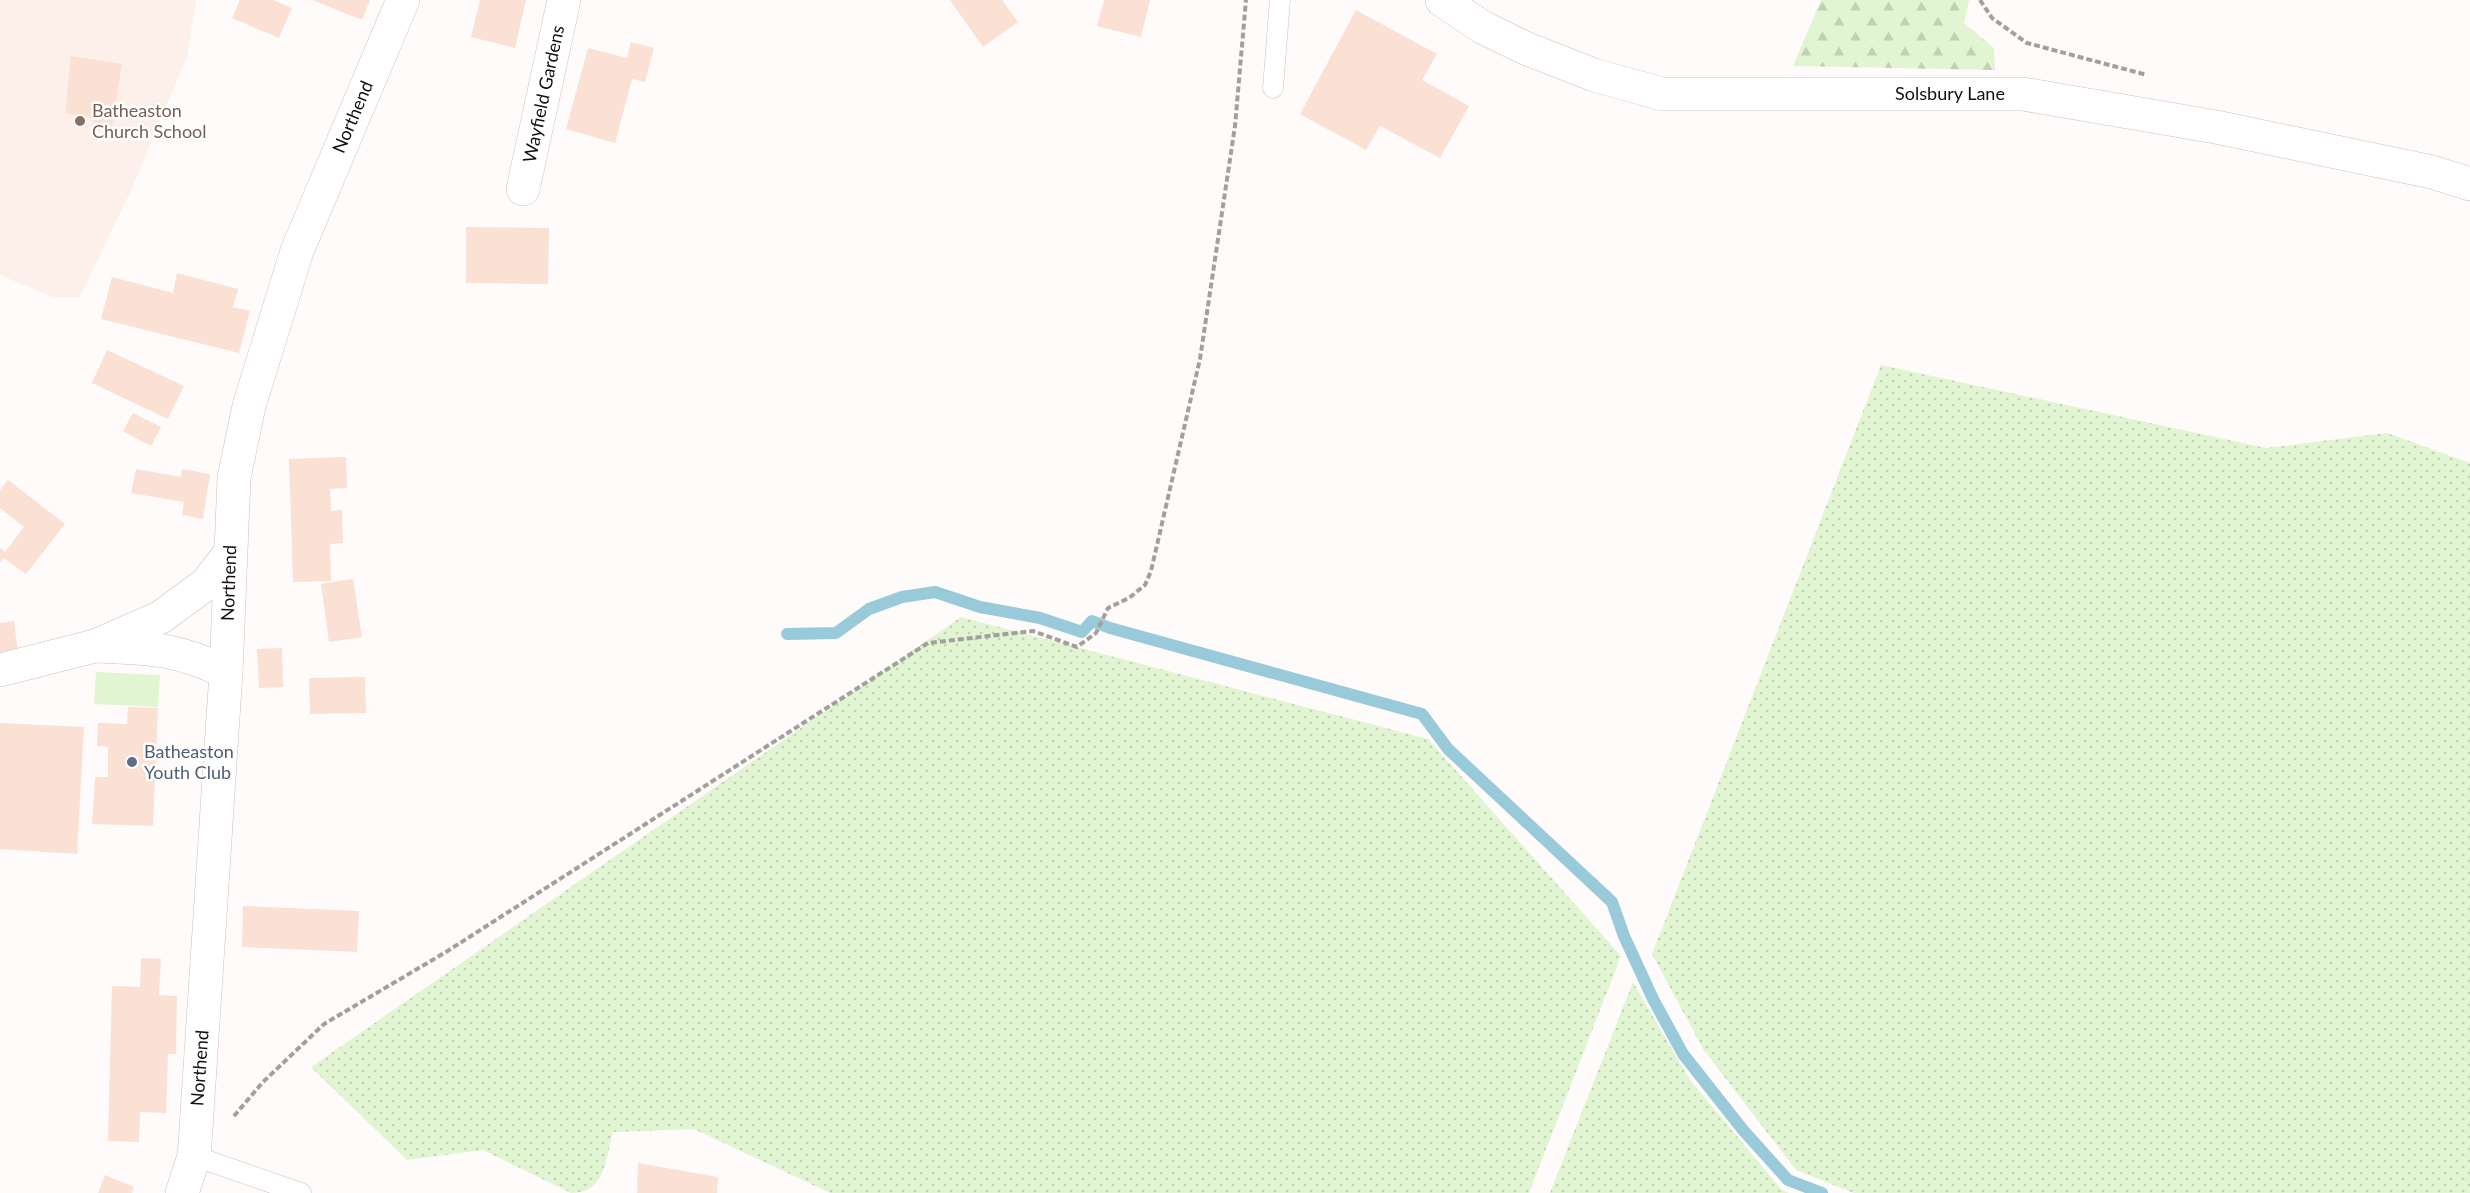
<svg xmlns="http://www.w3.org/2000/svg" width="2470" height="1193" viewBox="0 0 2470 1193" font-family="Lato,sans-serif">
  <style>
    .built { fill: #fdefea }
    .grass { fill: url(#grass-dots) }
    .forest { fill: url(#forest-firs) }
    .pitch { fill: #e2f5d3 }
    .lines { fill: none; stroke-linecap: round; stroke-linejoin: round }
    .stream { stroke: #98cad9; stroke-width: 12 }
    .building { fill: #fbe0d4 }
    .service-casing { stroke: #cec0bb; stroke-width: 21 }
    .minor-casing { stroke: #cec0bb; stroke-width: 34 }
    .path { stroke: #a39f9e; stroke-width: 4; stroke-dasharray: 6 3; stroke-linecap: butt }
    .service { stroke: #fff; stroke-width: 20 }
    .minor { stroke: #fff; stroke-width: 33 }
    .education-dot { fill: #8d6e63; stroke: #fff; stroke-width: 2 }
    .service-dot { fill: #5c6f8a; stroke: #fff; stroke-width: 2 }
    .labels { text-anchor: middle; stroke-width: 5; stroke-linejoin: round; paint-order: stroke }
    .street-label { font-size: 18px; fill: #140f0d; stroke: #fff }
    .education-label { font-size: 18px; fill: #785e54; stroke: #fff; text-anchor: start }
    .service-label { font-size: 18px; fill: #4e5e75; stroke: #fff; text-anchor: start }
  </style>
  <defs>
    <pattern id="grass-dots" width="8" height="8" patternUnits="userSpaceOnUse" patternTransform="scale(1.5)"><rect width="8" height="8" fill="#e2f5d3"/><path d="M2 2h.1M6 6h.1" fill="none" stroke="#c1d1b4" stroke-width="1.8" stroke-linecap="round"/></pattern>
    <pattern id="forest-firs" width="22" height="20" patternUnits="userSpaceOnUse" patternTransform="scale(1.5)"><rect width="22" height="20" fill="#e2f5d3"/><path d="M5 1l3.5 6h-7zM16 11l3.5 6h-7z" fill="#c1d1b4"/></pattern>
  </defs>
  <rect width="100%" height="100%" fill="#fefbfa"/>
  <polygon class="built" points="0,0 196,0 187,56 133,186 79,298 53,297 0,275"/>
  <g class="grass">
    <polygon points="1881,365 2266,448 2387,433 2470,463 2470,1193 1854,1193 1796,1170 1703,1049 1652,954"/>
    <path d="M961 617 1428 739 1621 956 1529 1193H830L694 1129 613 1132C605 1159 606 1193 571 1193L483 1150 407 1160 311 1067Z"/>
    <polygon points="1633,982 1690,1080 1781,1189 1789,1193 1550,1193"/>
  </g>
  <polygon class="forest" points="1821,0 1969,0 1964,23 1994,48 1995,70 1793,66"/>
  <polygon class="pitch" points="96,672 160,675 158,707 94,704"/>
  <g class="lines">
    <polyline class="stream" points="787,634 836,633 869,609 902,597 935,592 980,607 1040,618 1082,632 1092,621 1110,628 1422,714 1448,749 1612,902 1624,936 1653,999 1683,1054 1743,1130 1788,1180 1822,1193"/>
  </g>
  <g class="building">
    <polygon points="240,0 273,0 292,8 279,38 232,18"/>
    <polygon points="312,0 370,0 362,20"/>
    <polygon points="480,0 526,0 515,48 471,37"/>
    <polygon points="950,0 1002,0 1018,22 983,47"/>
    <polygon points="1104,0 1150,0 1141,37 1097,26"/>
    <polygon points="1356,10 1437,54 1422,80 1469,106 1440,158 1380,126 1366,150 1300,114"/>
    <polygon points="631,42 654,48 645,82 632,79 615,143 566,129 588,48 627,58"/>
    <polygon points="71,56 122,64 112,126 92,122 93,118 65,113"/>
    <polygon points="466,227 549,228 548,284 466,283"/>
    <polygon points="177,273 238,289 233,307 250,311 239,353 101,319 112,277 173,293"/>
    <polygon points="107,350 184,386 168,419 92,383"/>
    <polygon points="133,413 161,427 151,446 123,431"/>
    <polygon points="346,457 347,488 330,489 331,511 342,510 343,543 330,544 331,581 293,582 289,459"/>
    <polygon points="136,469 181,477 182,469 210,474 203,519 182,515 184,502 131,493"/>
    <polygon points="8,480 65,524 26,574 4,558 0,563 0,548 5,552 24,527 0,508 0,490"/>
    <polygon points="353,579 362,637 329,642 321,584"/>
    <polygon points="14,621 18,653 0,655 0,623"/>
    <polygon points="282,648 283,687 259,688 257,649"/>
    <polygon points="365,677 366,713 310,714 309,678"/>
    <polygon points="128,707 158,708 153,826 92,824 95,777 108,777 108,747 97,746 98,723 127,724"/>
    <polygon points="0,723 84,727 77,854 0,849"/>
    <polygon points="243,906 359,911 357,952 242,947"/>
    <polygon points="141,958 161,959 159,995 177,996 176,1054 168,1054 166,1113 140,1112 139,1142 108,1141 112,986 140,987"/>
    <polygon points="638,1163 718,1177 717,1193 637,1193"/>
    <polygon points="105,1175 134,1187 132,1193 98,1193"/>
  </g>
  <g class="lines">
    <g class="service-casing">
      <g id="service">
        <polyline points="1273,88 1280,0"/>
        <polyline points="194,1156 301,1193"/>
      </g>
    </g>
    <g class="minor-casing">
      <g id="minor">
        <polyline points="1442,0 1482,27 1525,48 1594,75 1662,94 2023,94 2216,127 2432,172 2470,184"/>
        <polyline points="523,189 564,0"/>
        <polyline points="0,670 95,646"/>
        <path d="M226 672C177 648 149 648 95 646L161 617 206 584 230 553"/>
        <polyline points="182,1193 194,1156 195,1144 226,672 234,478 249,406 297,251 403,0"/>
      </g>
    </g>
    <g class="path">
      <polyline points="1980,0 1992,18 2027,43 2147,75"/>
      <polyline points="234,1116 263,1082 324,1024 446,952 928,643 1033,631 1077,647 1096,633 1108,608 1129,598 1145,585 1151,571 1200,359 1235,126 1246,0"/>
    </g>
    <use href="#service" class="service"/>
    <use href="#minor" class="minor"/>
  </g>
  <circle class="education-dot" cx="80" cy="121" r="6"/>
  <circle class="service-dot" cx="132" cy="762" r="6"/>
  <g class="labels">
    <g class="street-label">
      <text transform="translate(544 94) rotate(-78)" y="6">Wayfield Gardens</text>
      <text x="1950" y="100">Solsbury Lane</text>
      <text transform="translate(353 117) rotate(-67)" y="6">Northend</text>
      <text transform="translate(229 583) rotate(-88)" y="6">Northend</text>
      <text transform="translate(200 1068) rotate(-86)" y="6">Northend</text>
    </g>
    <g class="education-label">
      <text x="92" y="117">Batheaston<tspan x="92" dy="21">Church School</tspan></text>
    </g>
    <g class="service-label">
      <text x="144" y="758">Batheaston<tspan x="144" dy="21">Youth Club</tspan></text>
    </g>
  </g>
</svg>
